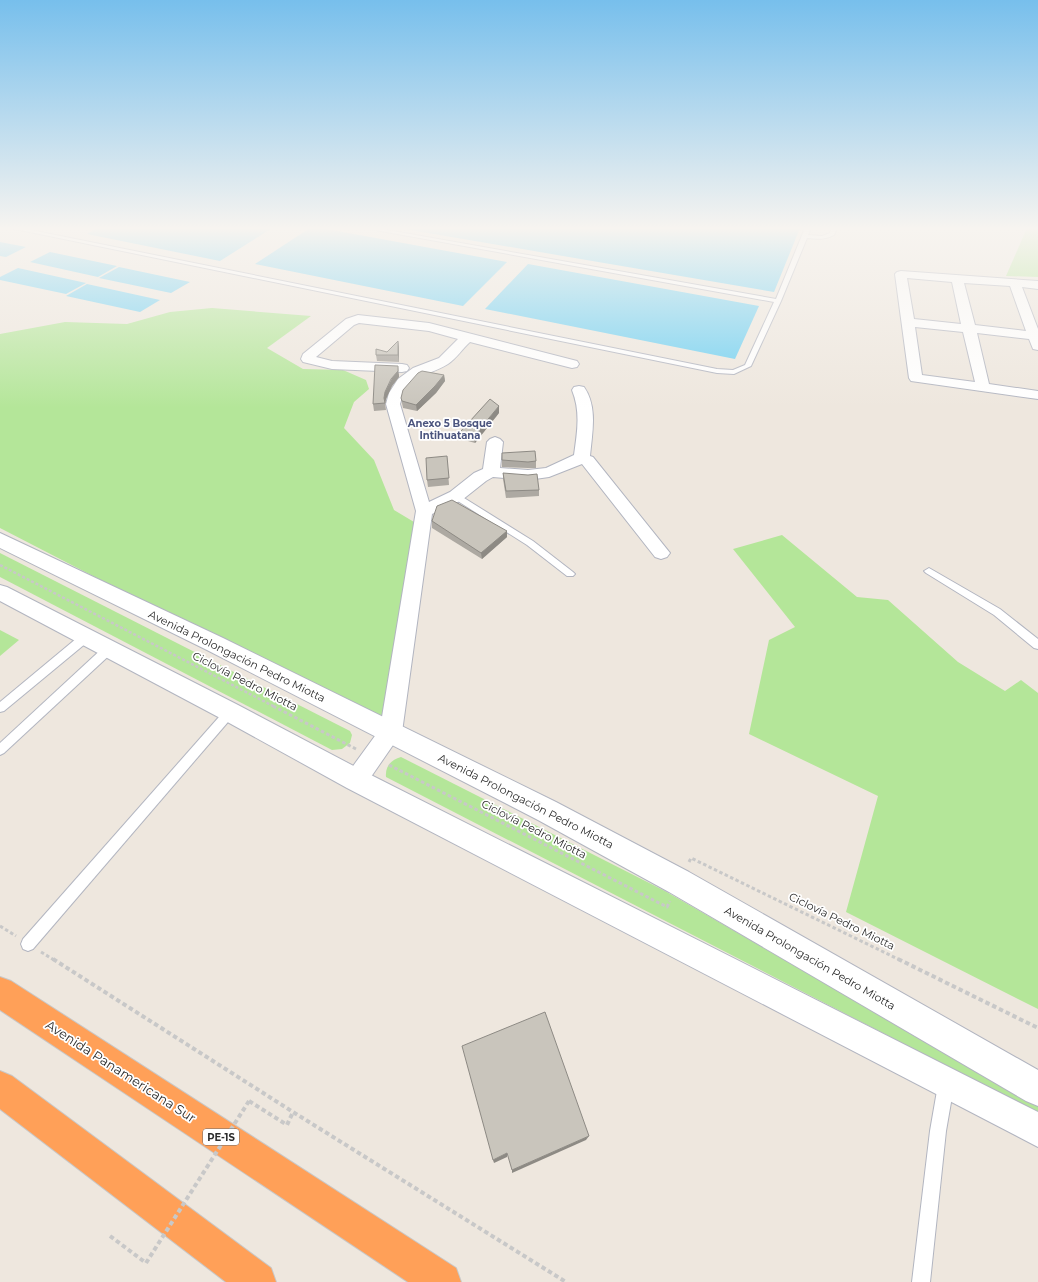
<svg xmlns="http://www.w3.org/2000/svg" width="1038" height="1282" viewBox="0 0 1038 1282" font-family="Montserrat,sans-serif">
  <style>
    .green { fill: #b4e699 }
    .water { fill: #6fd0f2 }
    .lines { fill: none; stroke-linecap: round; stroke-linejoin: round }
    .lane-casing { stroke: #b2b5c0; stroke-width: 2 }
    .street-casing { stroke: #b2b5c0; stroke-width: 2 }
    .secondary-casing { stroke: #b2b5c0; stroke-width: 2 }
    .highway-casing { stroke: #c8c8c8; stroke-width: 2 }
    .path-far2 { stroke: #c8c8c8; stroke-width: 2.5; stroke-dasharray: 3 2; stroke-linecap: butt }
    .path-far1 { stroke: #c8c8c8; stroke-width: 3; stroke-dasharray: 3.5 2.5; stroke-linecap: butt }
    .path { stroke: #c8c8c8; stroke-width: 4; stroke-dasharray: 4.5 3; stroke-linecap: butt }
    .lane { fill: #fff; fill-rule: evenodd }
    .street { fill: #fff; fill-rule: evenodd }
    .secondary { fill: #fff; fill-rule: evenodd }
    .highway { fill: #ffa058; fill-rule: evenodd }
    .path-bridge { stroke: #c8c8c8; stroke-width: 4; stroke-dasharray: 4.5 3; stroke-linecap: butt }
    .wall { fill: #ada9a2 }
    .shaded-wall { fill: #8d8a84 }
    .building { fill: #c9c5bc; stroke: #8d8a84 }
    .labels { text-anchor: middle; stroke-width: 3.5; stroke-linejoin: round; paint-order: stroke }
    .far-neighbourhood-label { font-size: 10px; font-weight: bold; fill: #4b547e; stroke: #fff }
    .shield { fill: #fff; stroke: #6b6b6b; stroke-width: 1 }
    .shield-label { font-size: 10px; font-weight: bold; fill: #2c2c2c }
    .street-label { font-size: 11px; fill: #2c2c2c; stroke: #fff }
    .near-street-label { font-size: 13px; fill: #2c2c2c; stroke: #fff }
  </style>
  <rect width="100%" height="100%" fill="#eee7de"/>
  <g class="green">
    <polygon points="1027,228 1038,228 1038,277 1006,276"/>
    <polygon points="212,308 311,316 267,348 303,369 343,370 366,380 369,389 354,402 344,428 374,460 394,510 419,525 384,718 368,718 0,528 0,334 65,322 127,324 170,312"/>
    <polygon points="782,535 857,597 888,600 958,662 1005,691 1021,680 1038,693 1038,1009 846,912 878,796 749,734 769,640 795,627 733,549"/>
    <polygon points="0,553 350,731 352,735 350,743 342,749 332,750 0,577"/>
    <polygon points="0,630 19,640 0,656"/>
    <path d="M401 757 665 891 1038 1106V1113L386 777C385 766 391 760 401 757Z"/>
  </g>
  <g class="water">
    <polygon points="98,228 272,228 220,261 87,234"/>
    <polygon points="310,228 321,228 507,262 463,306 255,264"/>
    <polygon points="399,228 800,228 774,292"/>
    <polygon points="0,242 26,247 6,257 0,256"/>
    <polygon points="50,252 117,266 98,277 30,262"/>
    <polygon points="528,264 759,306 735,359 485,309"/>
    <polygon points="119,267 190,282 171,293 99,278"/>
    <polygon points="18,268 86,283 66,294 0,280 0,277"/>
    <polygon points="87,284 160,300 140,312 66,296"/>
  </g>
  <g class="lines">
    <g class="lane-casing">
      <g id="lane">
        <path d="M10 228H21L717 369 733 370 745 365 774 302 364 228H376L776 299 805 228H811L808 235 822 236 830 233 831 228H837L834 235C825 240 816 239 807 238L781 301 751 366 734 374 717 373Z"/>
        <polygon points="456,493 533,541 573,572 575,574 573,576 567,576 527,545 453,498 452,496 453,494"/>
        <polygon points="929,568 1000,609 1038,639 1038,649 1034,648 994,615 926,573 924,571"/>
        <polygon points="87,632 91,633 92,636 91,639 4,711 0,712 0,702 83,633"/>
        <polygon points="110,644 114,645 115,648 114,651 4,753 0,755 0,743 106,645"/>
        <polygon points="230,708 234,709 235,712 234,715 33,949 28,951 23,949 21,944 23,939 226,709"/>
        <polygon points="946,1077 951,1080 954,1085 946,1131 930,1282 912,1282 930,1131 938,1085 941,1080"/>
      </g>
    </g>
    <g class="street-casing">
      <g id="street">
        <path d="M901 271 1038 281V289L1022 287 1038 329V350L1033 349 1029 339 977 333 989 384 1038 391V399L911 381 909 378 895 274 897 272ZM907 278 952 282 961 324 914 319ZM964 283 1010 286 1026 331 975 325ZM915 327 963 332 975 382 922 375Z"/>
        <path d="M358 315 429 323 577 361 579 364 577 367 572 368 470 342C463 348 456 359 448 364 425 378 409 372 400 404L429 502 450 492 474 473 483 469 487 442 490 439 495 437 500 439 503 442 500 468 528 470 546 468 574 455C577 433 581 412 572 390L574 387 579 386 584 387C598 407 592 433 590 456L593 457 670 553 667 557 661 559 655 557 582 464 549 477 528 480 493 477 486 481 462 500 432 514 402 732 364 787 356 790 348 787 344 780 348 773 380 729 416 511 386 404 389 393 398 379 413 368 439 358 458 339 429 331 359 323 354 325 316 357 332 361 402 364 407 365 409 368 407 371 402 372 332 369 303 362 301 359 303 354 346 319Z"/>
      </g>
    </g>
    <g class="secondary-casing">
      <g id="secondary">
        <polygon points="0,533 223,638 556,802 689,872 1038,1070 1038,1106 1026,1101 669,892 538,820 207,650 0,548"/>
        <polygon points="0,585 7,587 238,705 365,772 1038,1112 1038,1147 347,788 222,719 0,601"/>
      </g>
    </g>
    <g class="highway-casing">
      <g id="highway">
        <polygon points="0,977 11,981 456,1268 461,1282 408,1282 0,1010"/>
        <polygon points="0,1071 12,1076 271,1268 276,1282 226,1282 0,1109"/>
      </g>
    </g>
    <polyline class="path-far2" points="0,565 275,707"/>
    <g class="path-far1">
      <polyline points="273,706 356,749"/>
      <polyline points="389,765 667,907 670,901"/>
      <polyline points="689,862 691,858 900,960"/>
      <polyline points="0,926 16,936"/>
      <polyline points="41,952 54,960"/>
    </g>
    <g class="path">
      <polyline points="53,959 293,1112 566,1282"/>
      <polyline points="898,959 1038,1028"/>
      <polyline points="249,1101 287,1125 293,1112"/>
      <polyline points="110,1236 146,1263"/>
    </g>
    <use href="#lane" class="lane"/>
    <use href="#street" class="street"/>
    <use href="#secondary" class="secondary"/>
    <use href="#highway" class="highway"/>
    <polyline class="path-bridge" points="146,1263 249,1101"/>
  </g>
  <g class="wall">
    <polygon points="398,341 399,348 399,362 377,361 376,355 387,352"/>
    <polygon points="399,373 399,377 392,386 386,399 385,403 386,410 374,411 373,404"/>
    <polygon points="444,375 445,381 436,393 417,411 403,408 401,398"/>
    <polygon points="499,413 475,443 461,439 460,432"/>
    <polygon points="447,456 449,485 428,487 427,480"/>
    <polygon points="502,460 536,461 536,468 528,468 502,467"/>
    <polygon points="503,473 539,490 539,496 506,498 503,479"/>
    <polygon points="432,521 507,531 507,537 482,559 432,528"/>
  </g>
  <g class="shaded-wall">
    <polygon points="398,341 399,348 399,362 398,355"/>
    <polygon points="398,366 399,377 392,386 386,399 385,404 384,398 385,392"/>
    <polygon points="444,375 445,381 436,393 417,411 416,405"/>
    <polygon points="499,406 499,413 475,443 474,436"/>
    <polygon points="507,531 507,537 482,559 481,553"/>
    <polygon points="589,1136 586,1140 512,1173 512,1170"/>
    <polygon points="507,1153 507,1157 494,1163 493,1160"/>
  </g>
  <g class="building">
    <polygon points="398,341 398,355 376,355 376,349 387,352"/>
    <polygon points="375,365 398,366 398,371 391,379 385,392 384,398 385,403 373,404"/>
    <polygon points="422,371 444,375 435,386 416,405 402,401 401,398 403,390 418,373"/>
    <polygon points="490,399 499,406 474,436 460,432"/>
    <polygon points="535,451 536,461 528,462 502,460 502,453"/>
    <polygon points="447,456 449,478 427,480 426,458"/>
    <polygon points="503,473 528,475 537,474 539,490 506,491"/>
    <polygon points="452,500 507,531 481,553 432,521 437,506"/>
    <polygon points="545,1012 589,1136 512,1170 507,1153 493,1160 462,1046"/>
  </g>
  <linearGradient id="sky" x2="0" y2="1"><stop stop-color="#77bfec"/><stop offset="0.56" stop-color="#f7f4f0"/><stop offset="1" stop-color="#f7f4f0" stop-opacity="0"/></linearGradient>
  <rect width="1038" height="408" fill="url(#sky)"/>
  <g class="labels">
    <g class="far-neighbourhood-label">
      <text x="450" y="427">Anexo 5 Bosque<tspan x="450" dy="12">Intihuatana</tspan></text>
    </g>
    <rect class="shield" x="203" y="1129" width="36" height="16" rx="3"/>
    <g class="shield-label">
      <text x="221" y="1141">PE-1S</text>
    </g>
    <g class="street-label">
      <text transform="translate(237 656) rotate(26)" y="4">Avenida Prolongación Pedro Miotta</text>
      <text transform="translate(245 681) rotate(27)" y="4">Ciclovía Pedro Miotta</text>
      <text transform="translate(526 801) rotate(27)" y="4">Avenida Prolongación Pedro Miotta</text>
      <text transform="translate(534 829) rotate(27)" y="4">Ciclovía Pedro Miotta</text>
      <text transform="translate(842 921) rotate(26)" y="4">Ciclovía Pedro Miotta</text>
      <text transform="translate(810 958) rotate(30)" y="4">Avenida Prolongación Pedro Miotta</text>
    </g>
    <g class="near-street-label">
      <text transform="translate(121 1071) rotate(33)" y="5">Avenida Panamericana Sur</text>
    </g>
  </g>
</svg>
